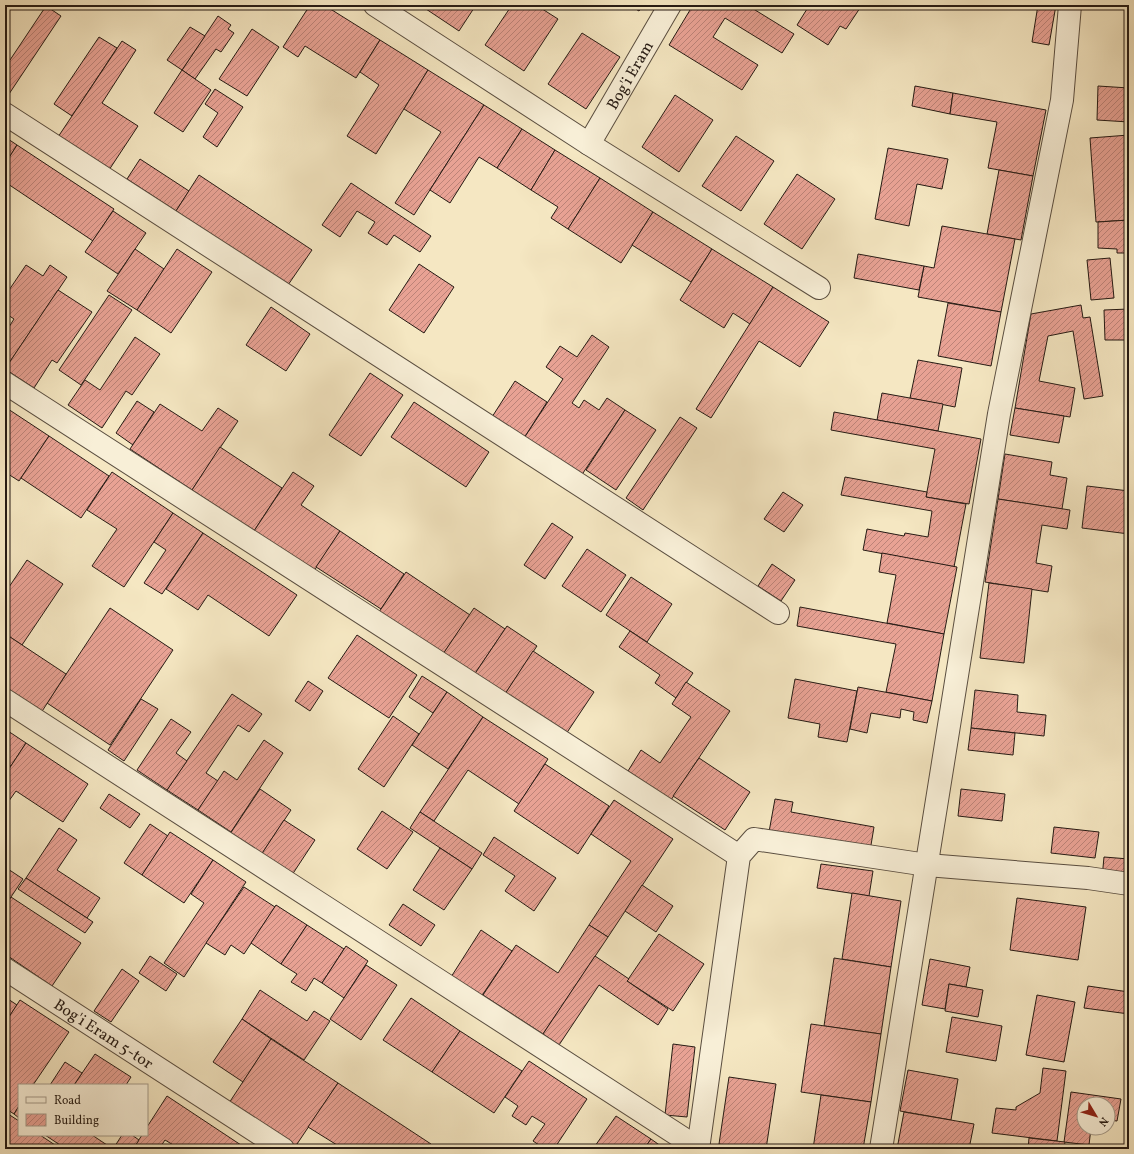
<svg xmlns="http://www.w3.org/2000/svg" width="1134" height="1154" viewBox="0 0 1134 1154" font-family="Vollkorn,serif">
  <style>
    .building { fill: url(#building-hatch); stroke: #261b14 }
    .lines { fill: none; stroke-linecap: round; stroke-linejoin: round }
    .minor-casing { stroke: #5a4e40; stroke-width: 24 }
    .minor { stroke: #f8efd7; stroke-width: 22 }
    .labels { text-anchor: middle; stroke-width: 3; stroke-linejoin: round; paint-order: stroke }
    .street-label { font-size: 16px; fill: #261b14; stroke: #f8efd7 }
  </style>
  <defs>
    <pattern id="building-hatch" width="6" height="6" patternUnits="userSpaceOnUse"><rect width="6" height="6" fill="#e8a294"/><path d="M-1 1l2-2M0 6l6-6M5 7l2-2" fill="none" stroke="#bc8378"/></pattern>
  </defs>
  <rect width="100%" height="100%" fill="#f5e7c2"/>
  <filter id="stains"><feTurbulence type="fractalNoise" baseFrequency=".005" numOctaves="4"/><feColorMatrix values="0 0 0 0 .2 0 0 0 0 .09 0 0 0 0 .02 0 0 0 .5 -.17"/></filter>
  <radialGradient id="worn" r=".72"><stop offset=".6" stop-color="#630" stop-opacity="0"/><stop offset="1" stop-color="#630" stop-opacity=".3"/></radialGradient>
  <g class="building">
    <polygon points="310,5 324,5 380,40 356,78 305,46 298,57 283,47"/>
    <polygon points="420,5 476,5 459,31"/>
    <polygon points="512,5 536,5 558,19 524,71 485,45"/>
    <polygon points="629,5 643,5 639,11"/>
    <polygon points="693,5 747,5 794,34 782,53 725,18 713,37 758,65 742,90 669,45"/>
    <polygon points="800,5 862,5 846,29 840,26 828,45 797,25 807,9"/>
    <polygon points="1038,5 1056,5 1049,45 1032,42"/>
    <polygon points="46,6 61,16 5,100 5,56 10,60"/>
    <polygon points="218,16 231,25 228,29 234,33 221,52 216,49 195,79 182,70"/>
    <polygon points="190,27 205,36 182,70 167,60"/>
    <polygon points="252,29 279,47 247,96 219,79"/>
    <polygon points="582,33 620,57 586,109 548,84"/>
    <polygon points="99,37 117,48 72,116 54,104"/>
    <polygon points="380,40 428,70 376,154 347,136 379,85 360,72"/>
    <polygon points="122,41 136,50 102,103 138,126 109,170 58,137"/>
    <polygon points="182,70 211,90 183,132 154,113"/>
    <polygon points="428,70 484,105 414,215 395,203 441,132 404,109"/>
    <polygon points="915,86 953,93 950,114 912,106"/>
    <polygon points="1098,86 1129,88 1129,122 1097,120"/>
    <polygon points="215,89 243,107 217,147 203,137 218,113 205,104"/>
    <polygon points="953,93 1046,110 1033,176 988,168 997,122 950,114"/>
    <polygon points="675,95 713,120 679,172 642,147"/>
    <polygon points="484,105 522,129 497,168 479,157 450,203 430,190"/>
    <polygon points="522,129 555,150 531,190 497,168"/>
    <polygon points="1129,135 1129,220 1096,222 1090,138"/>
    <polygon points="736,136 774,161 741,211 702,186"/>
    <polygon points="5,137 17,145 5,164"/>
    <polygon points="17,145 114,209 93,241 5,182 5,164"/>
    <polygon points="888,148 948,159 942,189 917,184 909,226 875,219"/>
    <polygon points="555,150 600,178 568,229 551,218 558,207 531,190"/>
    <polygon points="140,159 189,191 176,211 127,179"/>
    <polygon points="999,170 1033,176 1021,240 987,234"/>
    <polygon points="797,174 835,199 802,249 764,224"/>
    <polygon points="199,175 312,250 288,285 176,211"/>
    <polygon points="600,178 653,212 621,263 568,229"/>
    <polygon points="351,183 431,236 420,252 394,235 387,245 368,233 375,222 357,211 340,237 322,225"/>
    <polygon points="113,211 146,233 118,274 85,252"/>
    <polygon points="653,212 712,249 691,282 632,245"/>
    <polygon points="1129,220 1129,253 1117,253 1117,249 1098,248 1098,222"/>
    <polygon points="942,226 1015,239 1001,312 918,297 924,266 934,268"/>
    <polygon points="135,249 164,269 137,310 107,291"/>
    <polygon points="177,249 212,272 171,333 137,310"/>
    <polygon points="712,249 773,287 750,324 733,313 724,328 680,300"/>
    <polygon points="858,254 924,266 919,290 854,278"/>
    <polygon points="1110,258 1114,298 1091,300 1087,260"/>
    <polygon points="419,264 454,287 424,333 389,310"/>
    <polygon points="26,265 43,276 50,265 67,277 5,369 5,329 7,330 14,319 5,313 5,296"/>
    <polygon points="773,287 829,322 800,367 759,341 711,418 696,409"/>
    <polygon points="58,290 92,312 57,363 52,360 34,388 5,369"/>
    <polygon points="109,295 132,310 81,385 59,370"/>
    <polygon points="948,303 1001,312 991,366 938,356"/>
    <polygon points="1081,305 1083,318 1090,317 1103,396 1084,399 1073,331 1048,336 1039,381 1075,388 1070,417 1015,408 1031,314"/>
    <polygon points="271,307 310,334 286,371 246,345"/>
    <polygon points="1129,309 1129,340 1105,340 1104,310"/>
    <polygon points="592,335 609,347 572,403 579,408 584,400 599,410 607,398 625,410 581,476 524,438 563,379 546,367 560,346 577,357"/>
    <polygon points="135,337 160,354 132,395 126,391 102,428 68,405 85,380 100,390"/>
    <polygon points="918,360 962,368 955,407 910,398"/>
    <polygon points="370,373 403,395 361,456 329,435"/>
    <polygon points="515,381 547,402 524,438 492,417"/>
    <polygon points="882,393 943,404 938,431 877,420"/>
    <polygon points="137,401 154,412 133,445 116,433"/>
    <polygon points="414,402 489,452 466,487 391,437"/>
    <polygon points="160,404 202,431 218,408 238,421 192,490 130,449"/>
    <polygon points="5,407 49,436 19,481 5,472"/>
    <polygon points="1015,408 1064,416 1059,443 1010,435"/>
    <polygon points="625,410 656,430 616,490 586,470"/>
    <polygon points="834,412 981,439 969,504 926,497 935,449 831,430"/>
    <polygon points="680,417 697,428 643,510 626,498"/>
    <polygon points="49,436 109,476 81,518 21,478"/>
    <polygon points="220,447 282,488 254,531 192,490"/>
    <polygon points="1005,454 1052,462 1050,475 1067,478 1062,509 998,499"/>
    <polygon points="112,472 173,513 124,587 92,566 117,529 87,510"/>
    <polygon points="293,472 314,486 301,505 340,531 314,571 254,531"/>
    <polygon points="845,477 927,492 926,497 966,504 954,567 863,550 867,529 904,536 905,533 928,537 932,511 841,495"/>
    <polygon points="1087,486 1129,491 1129,534 1082,528"/>
    <polygon points="783,492 803,505 784,532 764,519"/>
    <polygon points="998,499 1070,510 1067,529 1042,525 1036,563 1052,566 1048,592 985,582"/>
    <polygon points="173,513 203,533 162,594 144,583 166,550 154,542"/>
    <polygon points="552,523 573,537 545,579 524,565"/>
    <polygon points="340,531 404,574 381,609 316,567"/>
    <polygon points="203,533 297,595 269,636 208,595 198,610 166,589"/>
    <polygon points="587,549 626,575 601,612 562,586"/>
    <polygon points="882,553 957,567 944,634 887,623 896,575 879,572"/>
    <polygon points="27,560 63,584 22,645 7,635 5,638 5,593"/>
    <polygon points="772,564 795,580 781,601 758,586"/>
    <polygon points="406,572 470,615 443,654 379,612"/>
    <polygon points="631,577 672,604 647,642 606,615"/>
    <polygon points="989,583 1032,589 1024,663 980,658"/>
    <polygon points="800,607 944,634 932,701 886,692 896,644 797,626"/>
    <polygon points="110,608 173,650 110,745 47,703"/>
    <polygon points="474,608 505,629 474,675 443,654"/>
    <polygon points="507,626 537,646 503,697 474,675"/>
    <polygon points="630,631 693,673 676,698 655,683 660,675 619,647"/>
    <polygon points="7,635 66,674 39,716 5,693 5,638"/>
    <polygon points="357,635 417,675 389,718 328,678"/>
    <polygon points="533,651 594,692 566,734 505,694"/>
    <polygon points="422,676 447,692 433,713 409,697"/>
    <polygon points="795,679 857,691 847,742 818,737 820,724 788,718"/>
    <polygon points="308,681 323,691 310,711 295,701"/>
    <polygon points="686,682 730,711 671,800 628,771 641,750 660,763 691,717 672,704"/>
    <polygon points="858,687 932,701 927,723 913,720 914,712 901,709 900,718 871,713 867,733 850,729"/>
    <polygon points="975,690 1018,695 1017,712 1046,715 1044,736 971,728"/>
    <polygon points="447,692 483,717 448,769 412,745"/>
    <polygon points="232,694 262,714 249,732 238,725 206,773 218,781 198,810 167,790"/>
    <polygon points="141,699 158,709 124,761 108,750"/>
    <polygon points="393,716 419,734 384,787 358,769"/>
    <polygon points="483,717 548,759 519,804 468,770 434,821 420,812"/>
    <polygon points="171,719 191,732 176,753 187,761 167,790 137,770"/>
    <polygon points="971,728 1015,733 1013,755 968,750"/>
    <polygon points="5,729 26,743 11,766 5,762"/>
    <polygon points="264,740 283,753 231,832 198,810 224,771 237,780"/>
    <polygon points="26,743 88,784 63,822 16,791 6,805 5,804 5,775"/>
    <polygon points="699,758 750,792 725,830 673,796"/>
    <polygon points="545,764 609,806 578,854 514,811"/>
    <polygon points="260,789 291,810 259,858 228,837"/>
    <polygon points="961,789 1005,794 1002,821 958,816"/>
    <polygon points="109,794 140,814 130,828 100,808"/>
    <polygon points="775,799 793,802 791,812 874,827 870,851 769,832"/>
    <polygon points="614,800 673,839 608,937 589,925 631,861 591,834"/>
    <polygon points="382,811 413,832 387,869 357,849"/>
    <polygon points="420,812 482,853 472,869 410,828"/>
    <polygon points="284,820 315,840 290,878 259,858"/>
    <polygon points="150,824 168,836 142,875 124,863"/>
    <polygon points="1054,827 1099,832 1095,858 1051,853"/>
    <polygon points="59,828 77,840 57,870 100,898 87,918 26,878"/>
    <polygon points="170,832 213,860 184,903 142,875"/>
    <polygon points="494,837 556,878 534,911 505,891 515,876 483,855"/>
    <polygon points="440,848 472,869 444,910 413,890"/>
    <polygon points="1104,857 1129,859 1129,881 1102,878"/>
    <polygon points="213,860 246,882 184,977 164,963 204,903 191,894"/>
    <polygon points="821,864 873,871 869,896 817,888"/>
    <polygon points="5,867 23,879 7,903 5,902"/>
    <polygon points="26,878 93,922 85,933 18,889"/>
    <polygon points="642,885 673,906 656,932 625,911"/>
    <polygon points="244,887 275,907 244,954 231,945 225,955 206,943"/>
    <polygon points="852,893 901,901 891,967 842,959"/>
    <polygon points="11,897 81,943 52,986 5,954 5,907"/>
    <polygon points="1017,898 1086,907 1078,960 1010,950"/>
    <polygon points="403,904 435,925 421,946 389,925"/>
    <polygon points="276,905 307,925 281,964 251,943"/>
    <polygon points="307,925 344,949 322,983 314,978 306,991 291,982 297,974 281,964"/>
    <polygon points="589,925 608,937 543,1034 483,995 516,945 558,973"/>
    <polygon points="481,930 512,951 481,997 451,977"/>
    <polygon points="659,934 704,964 673,1011 627,981"/>
    <polygon points="346,946 368,961 344,998 322,983"/>
    <polygon points="150,956 177,974 166,991 139,973"/>
    <polygon points="595,956 629,979 627,981 668,1009 658,1025 599,985 559,1045 543,1034"/>
    <polygon points="834,958 891,967 881,1034 824,1026"/>
    <polygon points="930,959 970,967 966,987 949,984 945,1009 922,1005"/>
    <polygon points="366,965 397,985 361,1040 330,1019"/>
    <polygon points="122,969 139,981 111,1022 94,1011"/>
    <polygon points="949,984 983,990 978,1017 945,1011"/>
    <polygon points="1088,986 1129,992 1129,1014 1084,1008"/>
    <polygon points="260,990 307,1021 314,1011 330,1021 304,1060 242,1019"/>
    <polygon points="1037,995 1075,1002 1064,1062 1026,1055"/>
    <polygon points="5,997 17,1005 5,1023"/>
    <polygon points="411,998 460,1031 432,1072 383,1040"/>
    <polygon points="20,1000 69,1032 33,1085 19,1085 19,1106 14,1114 5,1108 5,1023"/>
    <polygon points="952,1017 1002,1026 996,1061 946,1052"/>
    <polygon points="242,1019 271,1039 243,1082 213,1062"/>
    <polygon points="811,1024 881,1034 871,1102 801,1092"/>
    <polygon points="460,1031 522,1071 494,1113 432,1072"/>
    <polygon points="271,1039 338,1083 295,1147 229,1103"/>
    <polygon points="673,1044 695,1047 687,1117 665,1115"/>
    <polygon points="95,1054 131,1077 126,1085 74,1085"/>
    <polygon points="529,1061 587,1099 554,1149 545,1149 533,1141 545,1124 532,1116 526,1125 512,1116 518,1106 505,1097"/>
    <polygon points="65,1062 82,1073 74,1085 50,1085"/>
    <polygon points="1043,1068 1066,1071 1057,1141 992,1133 996,1108 1016,1110 1016,1107 1040,1093"/>
    <polygon points="908,1070 958,1079 951,1120 900,1111"/>
    <polygon points="729,1077 776,1084 766,1149 753,1149 719,1144"/>
    <polygon points="338,1083 431,1144 427,1149 334,1149 337,1145 308,1127"/>
    <polygon points="1071,1092 1121,1099 1117,1121 1108,1120 1108,1104 1084,1104 1084,1128 1091,1128 1089,1145 1064,1142"/>
    <polygon points="821,1095 871,1102 863,1149 813,1149"/>
    <polygon points="167,1096 247,1149 180,1149 165,1140 159,1149 133,1149 142,1135 147,1135 147,1127"/>
    <polygon points="19,1106 19,1118 14,1114"/>
    <polygon points="5,1112 19,1121 19,1135 40,1135 61,1149 5,1149"/>
    <polygon points="904,1112 974,1124 969,1149 897,1149"/>
    <polygon points="616,1116 651,1139 644,1149 601,1149 595,1146"/>
    <polygon points="45,1135 92,1135 113,1149 122,1135 132,1135 139,1140 133,1149 66,1149"/>
    <polygon points="1029,1138 1065,1142 1064,1149 1028,1149"/>
    <polygon points="651,1139 665,1149 644,1149"/>
    <polygon points="1064,1146 1090,1149 1064,1149"/>
  </g>
  <g class="lines">
    <g class="minor-casing">
      <g id="minor">
        <polyline points="375,5 589,144 819,288"/>
        <polyline points="5,114 778,613"/>
        <path id="s1" d="M589 144 670 5"/>
        <polyline points="5,383 739,856"/>
        <polyline points="5,700 698,1148"/>
        <path id="s2" d="M5 969 283 1149"/>
        <polyline points="698,1149 739,856 754,839 927,865 1088,878 1129,884"/>
        <polyline points="881,1149 999,414 1062,100 1070,5"/>
      </g>
    </g>
    <use href="#minor" class="minor"/>
  </g>
  <g class="labels">
    <g class="street-label">
      <text dy="6" stroke="none"><textPath href="#s1" startOffset="80">Bog'i Eram</textPath></text>
      <text dy="6" stroke="none"><textPath href="#s2" startOffset="118">Bog'i Eram 5-tor</textPath></text>
    </g>
  </g>
  <rect width="1134" height="1154" fill="none" stroke="#f5e7c2" stroke-width="20"/>
  <rect x="6" y="6" width="1122" height="1142" fill="none" stroke="#261b14" stroke-width="2"/>
  <rect x="10" y="10" width="1114" height="1134" fill="none" stroke="#261b14"/>
  <rect x="18" y="1084" width="130" height="52" fill="#f8efd7" stroke="#a49a89"/>
  <rect x="26" y="1097" width="20" height="6" fill="#f8efd7" stroke="#a49a89"/>
  <text x="54" y="1104" font-size="12" fill="#261b14">Road</text>
  <rect x="26" y="1114" width="20" height="12" fill="url(#building-hatch)" stroke="#a49a89"/>
  <text x="54" y="1124" font-size="12" fill="#261b14">Building</text>
  <g transform="translate(1096 1116) rotate(128)"><circle r="19" fill="#f8efd7" stroke="#a49a89"/>
  <path d="M0-3L7 15L0 10L-7 15Z" fill="#8f2418"/>
  <text y="-6" font-size="11" font-weight="bold" text-anchor="middle" fill="#261b14">N</text>
  </g>
  <rect width="100%" height="100%" filter="url(#stains)"/>
  <rect width="100%" height="100%" fill="url(#worn)"/>
</svg>
